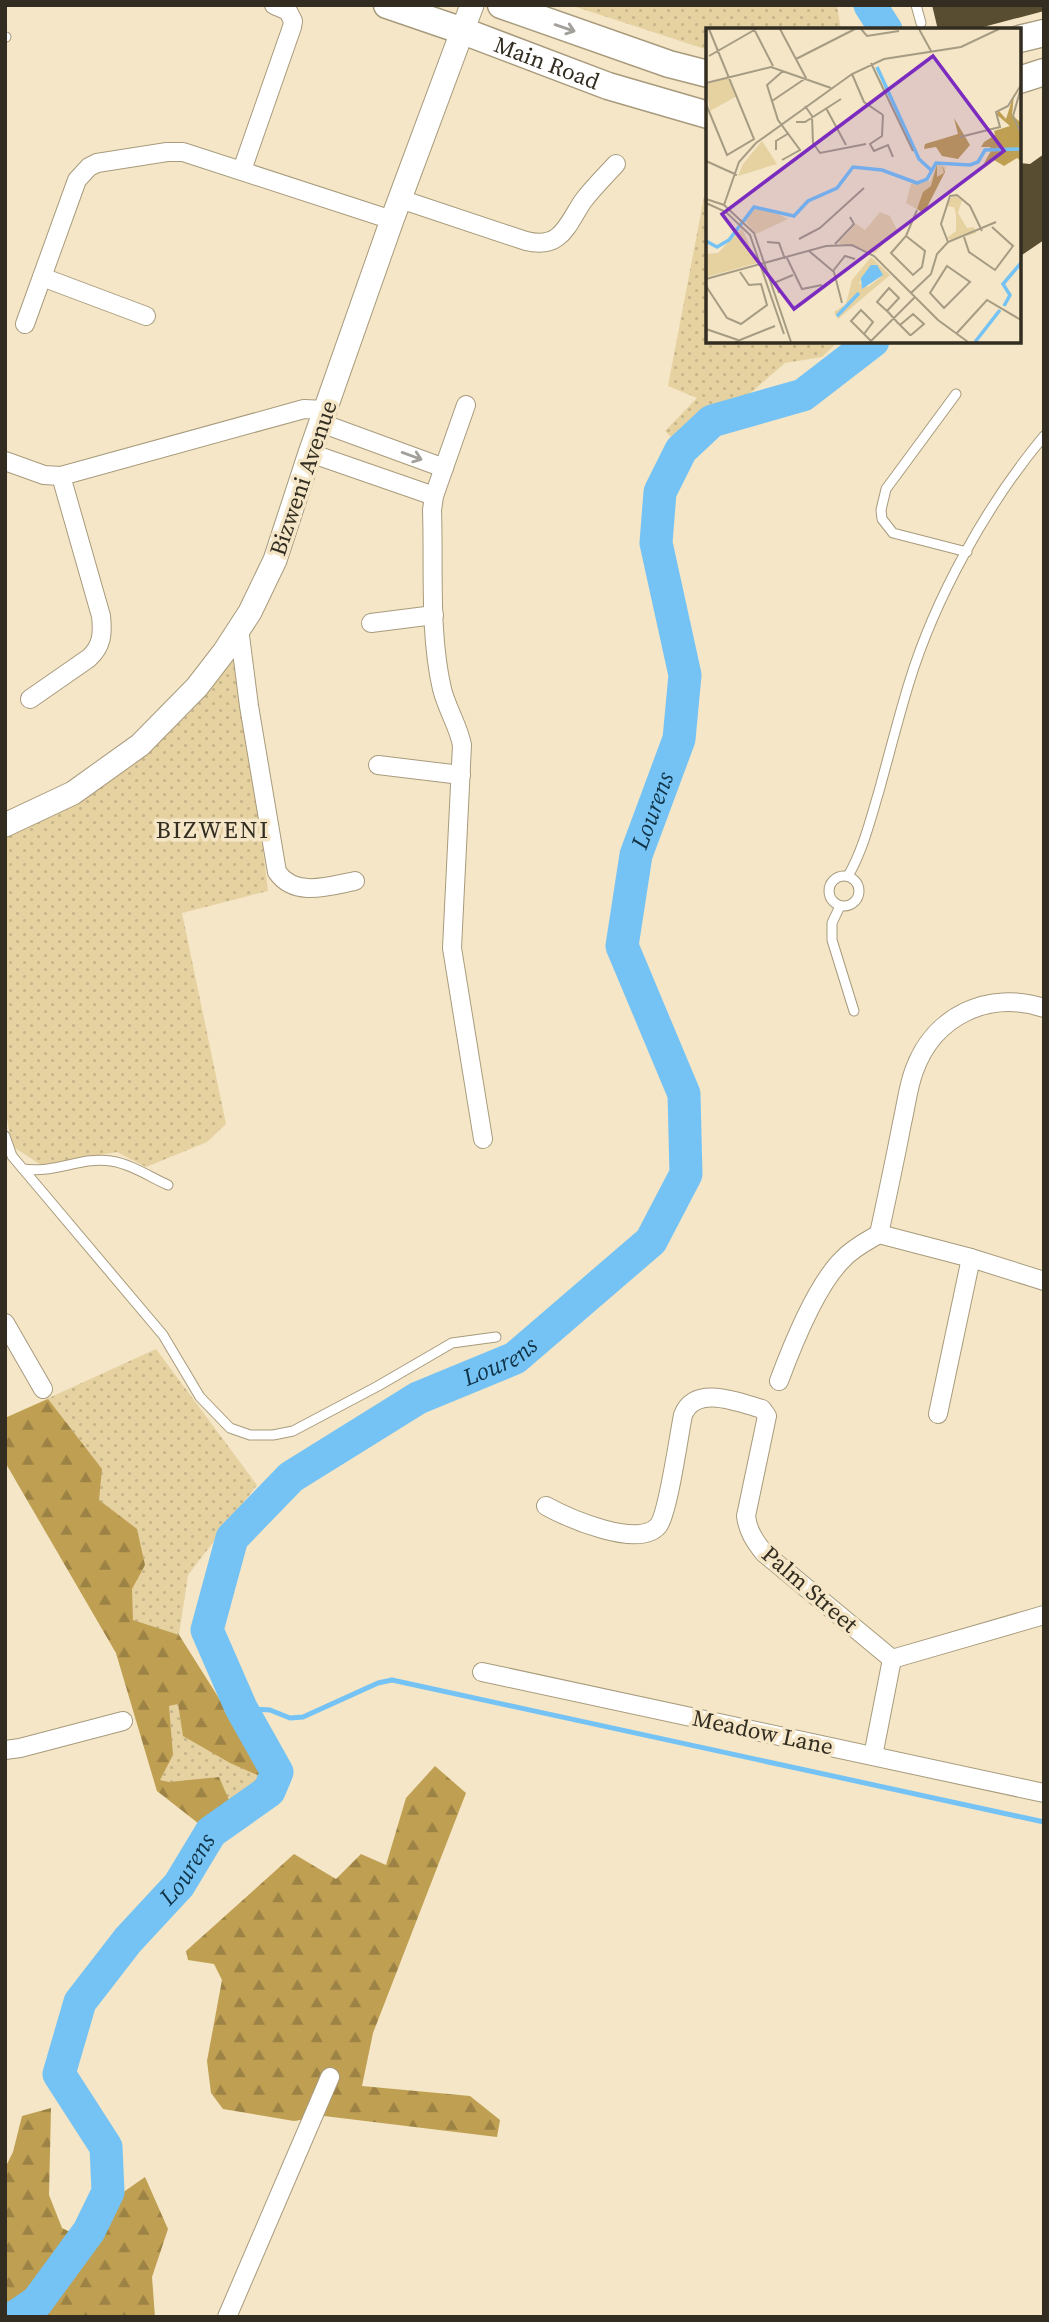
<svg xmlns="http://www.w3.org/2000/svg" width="1049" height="2322" viewBox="0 0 1049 2322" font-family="'Source Serif 4',serif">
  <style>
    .grass { fill: url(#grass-dots) }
    .forest { fill: url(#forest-firs) }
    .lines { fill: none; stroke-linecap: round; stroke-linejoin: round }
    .stream { stroke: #75c3f4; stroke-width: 5 }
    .river { stroke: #75c3f4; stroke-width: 33 }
    .building { fill: #584d31 }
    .service-casing { stroke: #a89b7d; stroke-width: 11 }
    .minor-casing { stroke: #a89b7d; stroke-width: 20 }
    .tertiary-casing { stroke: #a89b7d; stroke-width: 25 }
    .secondary-casing { stroke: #a89b7d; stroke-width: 29 }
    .service { stroke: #fff; stroke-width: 9 }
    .minor { stroke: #fff; stroke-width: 18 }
    .tertiary { stroke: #fff; stroke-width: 23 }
    .secondary { stroke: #fff; stroke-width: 26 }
    .oneway { stroke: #a3a09b }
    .labels { text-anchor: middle; stroke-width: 7; stroke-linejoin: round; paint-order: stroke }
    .street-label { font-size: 23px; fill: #322d20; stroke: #f4e6c6 }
    .water-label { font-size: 24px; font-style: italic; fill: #103347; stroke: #f4e6c6 }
    .neighbourhood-label { font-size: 24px; letter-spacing: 2px; fill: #322d20; stroke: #f4e6c6 }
    .inset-river { fill: none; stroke: #75c3f4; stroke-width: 3.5 }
    .inset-road { fill: none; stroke: #a69c84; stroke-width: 2 }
    .view { fill: #7b2cbf; fill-opacity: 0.15; stroke: #7b2cbf; stroke-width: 3.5 }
    .inset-edge { fill: none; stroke: #322d20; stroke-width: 3.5 }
  </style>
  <defs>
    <pattern id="grass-dots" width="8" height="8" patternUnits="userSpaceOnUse" patternTransform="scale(1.75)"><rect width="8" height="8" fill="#e6d1a1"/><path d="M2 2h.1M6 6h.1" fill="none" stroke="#c6b48a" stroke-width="1.8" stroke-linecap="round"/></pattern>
    <pattern id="forest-firs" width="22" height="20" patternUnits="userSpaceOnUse" patternTransform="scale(1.75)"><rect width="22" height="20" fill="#bf9f52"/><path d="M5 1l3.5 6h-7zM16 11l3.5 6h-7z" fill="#9c8244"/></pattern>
  </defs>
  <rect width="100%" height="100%" fill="#f4e6c6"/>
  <g class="grass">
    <polygon points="570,5 837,5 841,30 708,30 708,50"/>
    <polygon points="708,176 708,341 839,341 822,357 785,363 746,397 710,415 680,446 665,431 697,398 668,386"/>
    <path d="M235 658 240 661 268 891 182 913 226 1124 207 1142 146 1167 117 1152 41 1165 12 1146 5 1107V837C75 810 139 766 190 712 206 695 220 676 235 658Z"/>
    <polygon points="156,1349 257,1485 188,1575 179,1635 256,1757 264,1778 232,1807 198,1823 157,1791 116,1653 5,1462 5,1418"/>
  </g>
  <g class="forest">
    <polygon points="48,1399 102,1469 99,1500 137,1529 145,1565 132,1589 133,1620 179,1635 256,1757 264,1778 230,1763 183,1736 178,1704 169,1706 173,1755 160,1780 169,1782 219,1777 232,1807 198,1823 157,1791 116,1653 5,1462 5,1418"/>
    <polygon points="435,1766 466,1793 373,2033 362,2086 470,2096 500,2120 497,2137 324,2116 294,2121 223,2109 211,2093 207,2061 222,1980 214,1964 188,1960 186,1951 294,1854 336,1879 361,1854 386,1865 406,1798"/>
    <polygon points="51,2108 49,2195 62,2228 98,2246 112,2200 145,2177 168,2229 152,2277 155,2317 5,2317 5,2168 13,2152 22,2116"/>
  </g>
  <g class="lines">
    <polyline class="stream" points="241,1708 270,1710 290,1718 303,1717 378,1683 392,1680 1044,1822"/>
    <g class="river">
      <polyline points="870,5 886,30"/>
      <path id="s1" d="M15 2317 37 2302 89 2231 108 2192 106 2147 59 2074 80 2002 128 1940 179 1885 211 1832 269 1791 277 1772 241 1708 207 1630 232 1538 291 1477 418 1398 515 1358 651 1241 686 1174 684 1094 622 946 636 855 679 739 685 675 656 543 660 492 681 450 712 421 803 395 873 341"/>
    </g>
  </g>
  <g class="building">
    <polygon points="932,5 1044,5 1044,11 972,30 938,30"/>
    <polygon points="1044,154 1044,240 1019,257 1019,163 1030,164"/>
  </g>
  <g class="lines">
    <g class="service-casing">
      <g id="service">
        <polyline points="916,5 921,23"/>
        <polyline points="5,37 6,37"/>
        <polyline points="956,394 886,489 881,510 882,519 893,533 967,552"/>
        <circle cx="844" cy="891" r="15"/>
        <path d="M848 876C863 850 870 821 879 791 889 755 898 719 909 683 935 598 987 504 1044 436"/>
        <polyline points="840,906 832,923 832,940 854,1011"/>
        <path d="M5 1136 12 1156 23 1169C54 1174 83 1156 111 1161 131 1164 150 1177 168 1185"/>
        <polyline points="23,1169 163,1335 200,1397 230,1428 250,1435 273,1435 293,1431 378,1386 452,1343 496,1337"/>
      </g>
    </g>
    <g class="minor-casing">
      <g id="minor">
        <polyline points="242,170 292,27 293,21 288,11 274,5"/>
        <path d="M400 199 526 241C561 250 567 225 583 201 593 188 605 176 616 164"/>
        <polyline points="42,277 146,316"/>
        <polyline points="25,324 77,180 89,167 97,163 167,152 183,152 392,220"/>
        <path d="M466 405 434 496 432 510C434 568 429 633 442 689 447 709 458 725 462 745L452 948 483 1139"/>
        <polyline points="321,423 444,468"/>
        <polyline points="310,453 434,496"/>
        <polyline points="5,461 44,475 61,476 304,409 326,410"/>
        <polyline points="371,623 434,615"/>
        <path d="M239 628 249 706 277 872C295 898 329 886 355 881"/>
        <path d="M30 699 89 658C102 646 103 634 101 616L61 476"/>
        <polyline points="378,765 461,775"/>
        <polyline points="879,1234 971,1258 1044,1281"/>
        <polyline points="5,1323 43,1389"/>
        <path d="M779 1381C792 1346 816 1285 843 1259 853 1248 867 1241 879 1234 887 1197 895 1160 902 1123 906 1106 908 1087 914 1071 934 1015 989 990 1044 1008"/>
        <polyline points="938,1414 971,1258"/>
        <path d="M546 1506C568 1518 638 1549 658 1526 668 1515 679 1434 683 1415 695 1384 738 1402 762 1409L767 1416 746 1516C748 1531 754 1540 764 1553L892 1659"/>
        <polyline points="892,1659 1044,1615"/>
        <polyline points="482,1672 1044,1793"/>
        <polyline points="5,1750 20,1748 123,1721"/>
        <polyline points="873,1756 892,1659"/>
        <polyline points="227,2317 330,2077"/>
      </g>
    </g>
    <g class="tertiary-casing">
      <polyline id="tertiary" points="5,825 73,793 140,745 197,687 224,652 250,612 275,560 310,453 392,220 472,5"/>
    </g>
    <g class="secondary-casing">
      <g id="secondary">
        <path id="s2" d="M387 5 463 31 608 86 708 115"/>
        <polyline points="501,5 669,64 708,74"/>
        <polyline points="1019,39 1044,33"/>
        <polyline points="1019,80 1044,72"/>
      </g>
    </g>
    <use href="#service" class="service"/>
    <use href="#minor" class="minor"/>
    <use href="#tertiary" class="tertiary"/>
    <use href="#secondary" class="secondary"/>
  </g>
  <defs><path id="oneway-shaft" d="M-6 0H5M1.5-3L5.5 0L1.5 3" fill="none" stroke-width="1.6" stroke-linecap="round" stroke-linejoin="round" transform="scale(1.75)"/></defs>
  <g class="oneway">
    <use href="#oneway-shaft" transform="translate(565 28) rotate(19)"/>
    <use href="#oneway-shaft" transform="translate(412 456) rotate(20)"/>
  </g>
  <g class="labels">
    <g class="street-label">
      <text dy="8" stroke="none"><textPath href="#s2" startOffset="170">Main Road</textPath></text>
      <text transform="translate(303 478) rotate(-71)" y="8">Bizweni Avenue</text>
      <text transform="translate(810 1589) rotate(41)" y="8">Palm Street</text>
      <text transform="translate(763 1732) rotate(12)" y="8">Meadow Lane</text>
    </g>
    <g class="water-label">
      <text dy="8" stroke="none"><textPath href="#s1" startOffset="1900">Lourens</textPath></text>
      <text dy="8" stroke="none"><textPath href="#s1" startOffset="1250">Lourens</textPath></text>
      <text dy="8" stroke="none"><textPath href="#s1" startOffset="536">Lourens</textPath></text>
    </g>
    <g class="neighbourhood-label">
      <text x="213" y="838">BIZWENI</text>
    </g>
  </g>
  <g transform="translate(706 28)">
    <rect width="315" height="315" fill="#f4e6c6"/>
    <path d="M56 113 71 136 32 148 37 136ZM231 136 240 139 239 144 218 185 200 175 205 156 224 153ZM250 168 256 172 252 185 261 200 268 199 270 205 245 212 241 210 250 203V186L248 179 240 178 242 171ZM48 180 64 182 82 191 50 206 39 193ZM174 184 184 188 191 202 169 225 132 215 150 196 159 202ZM36 200 51 235 0 249V226L12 225Z" fill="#e6d1a1"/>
    <path d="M308 66 306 87 315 95V133L311 130 298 138 288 132 278 135 285 123 284 119H275L278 114 289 107 288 103 304 98 290 86 293 83 300 91ZM248 90 264 117 252 131 236 128 230 119 218 121 219 116 252 106ZM231 136V149L238 145 236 137 239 144 218 185 211 181 217 164 225 158Z" fill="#bf9f52"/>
    <path d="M22 49 31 68 4 83 0 56ZM165 229 184 247 132 291 128 284 140 276 146 252ZM169 236 175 249 162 259 153 255Z" fill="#e6d1a1" fill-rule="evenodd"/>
    <path d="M165 237H171L177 247 156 261 155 250Z" fill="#75c3f4"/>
    <path class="inset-river" d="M171 39 213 131 226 143M0 213 11 219 23 212 48 179 88 188 102 173 131 160 147 139 176 142 211 155 221 151 230 135 264 137 272 134 279 122 315 121M298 278 304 267 297 256 315 235M131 288 153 265M269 314 294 282"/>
    <path class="inset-road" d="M48 1 67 38M155 1 161 8 193 3M213 1 225 23M3 28 50 1M90 31 149 1M165 35 207 123M146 46 158 74 177 87M0 55 65 39 125 60M315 60 307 88 315 105M66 73 100 50 74 1M0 76 21 127 48 111 3 1M99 78 106 88 107 115 114 125 160 116M120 80 140 117M177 87 176 108 164 116 168 123 182 117 187 129M90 94H99L135 71M254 109 294 99 290 84 302 78 315 57M70 122V113L83 105M76 132 94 122 72 92 61 57 77 43M0 133 31 147M0 171 18 177 48 205 85 314M0 175 20 184 44 207 78 306M18 177 33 134 50 115 146 46 178 31 255 19 293 1M200 208 219 223 216 239 207 247 185 225 200 208 211 182M258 209 263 224 289 242 307 218 286 199M93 211 114 200 158 160M61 214 73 215 79 231M242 214 235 196 244 168 251 167 264 178 276 203M129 216 148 196 144 189M103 223 128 244 136 275M81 230 96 261 116 257M241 238 264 254 238 280 224 265ZM127 243 139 228 149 231M0 251 120 218 146 217 168 228 232 292 262 314M0 258 21 290 35 296 61 277 55 256 43 257 34 244M73 265 70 254 87 247M205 265 225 246 231 226 242 214 290 194M181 283 193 270 183 260 171 274 181 283 184 286 191 294 204 307H205L218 296 207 286 194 297M0 301 32 312M158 306 167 294 155 282 145 293 166 314M250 306 281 272 315 292M165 313 209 269M29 314 69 298"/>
    <path class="view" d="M227 28 298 123 88 281 16 186Z"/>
    <rect width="315" height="315" class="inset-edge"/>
  </g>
  <rect width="1049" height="2322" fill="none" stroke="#322d20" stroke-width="14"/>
</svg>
